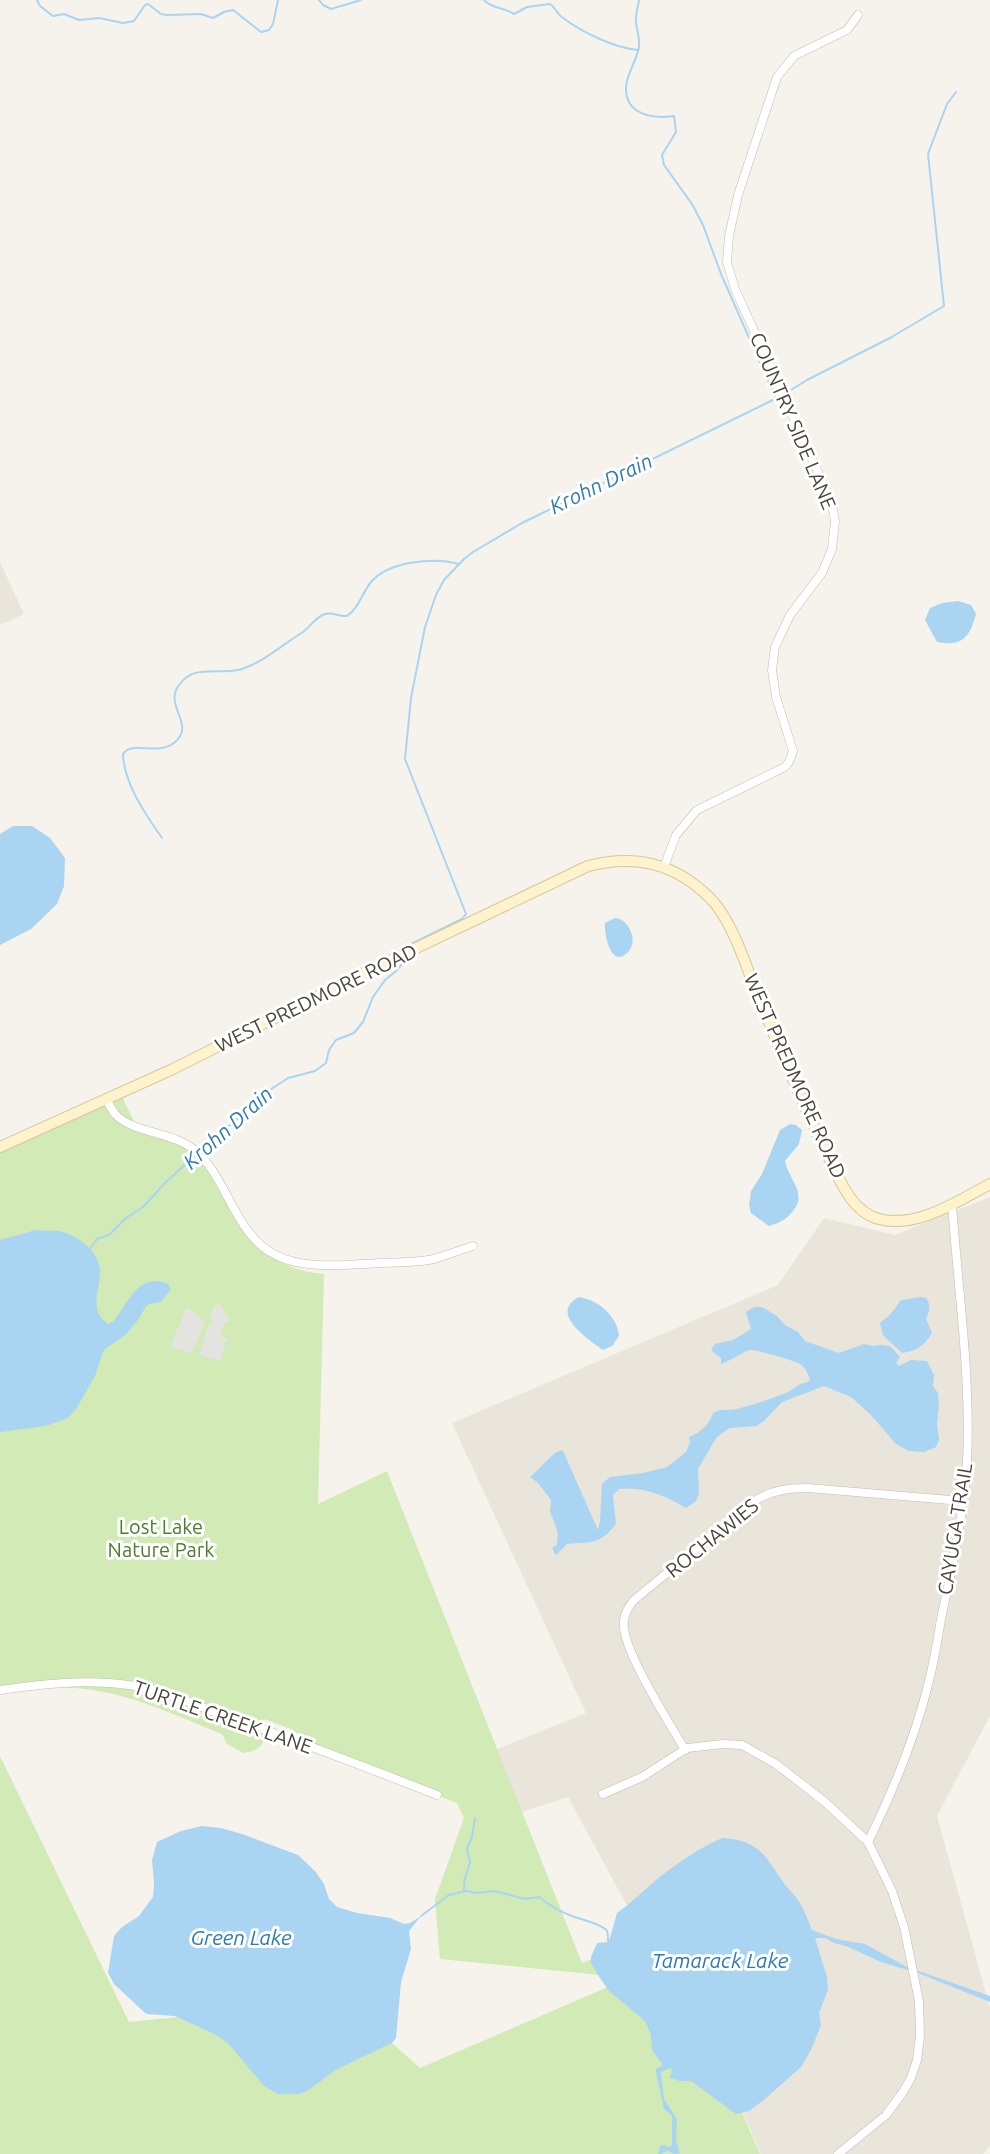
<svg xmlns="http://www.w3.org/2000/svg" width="990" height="2154" viewBox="0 0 990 2154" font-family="Ubuntu,sans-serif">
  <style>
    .residential { fill: #eae5da }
    .green { fill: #d2eab5 }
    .parking { fill: #e5e3e0 }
    .water { fill: #a9d4f2 }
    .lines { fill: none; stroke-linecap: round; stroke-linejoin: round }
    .stream { stroke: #a9d4f2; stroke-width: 2 }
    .street-casing { stroke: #c2bbae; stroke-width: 9 }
    .secondary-casing { stroke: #d6c79b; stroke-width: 12 }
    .street { stroke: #fff; stroke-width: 8 }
    .secondary { stroke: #fff3cd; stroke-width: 10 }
    .labels { text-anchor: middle; stroke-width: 6; stroke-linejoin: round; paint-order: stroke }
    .street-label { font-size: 20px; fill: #4b4439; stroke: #fff }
    .park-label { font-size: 20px; fill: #4a7f2a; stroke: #fff }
    .water-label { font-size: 21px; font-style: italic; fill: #2e7ab2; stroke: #fff }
  </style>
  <rect width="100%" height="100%" fill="#f6f3ec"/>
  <g class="residential">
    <polygon points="0,562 24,614 0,625"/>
    <polygon points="990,1197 990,1716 937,1816 990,2008 990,2146 983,2154 761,2154 663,1931 637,1924 568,1797 522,1812 497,1749 586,1713 452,1423 778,1285 824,1218 895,1235"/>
  </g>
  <path class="green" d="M122 1097 135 1123 186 1147 202 1159 262 1250C282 1265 300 1272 324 1274L318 1504 387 1471 582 1963 663 1931 760 2154H0V1756L129 2022 344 2000 420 2068 629 1978 440 1959 435 1899 464 1818 457 1803 322 1750 291 1729 264 1719C269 1736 264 1752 243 1753L227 1744 222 1734C174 1715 126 1691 73 1688 49 1686 24 1689 0 1692V1151Z"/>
  <g class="parking">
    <polygon points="220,1303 230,1321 224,1323 220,1336 227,1339 220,1361 199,1355 209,1323 214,1323 210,1315 214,1306"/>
    <polygon points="186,1308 192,1310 205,1322 192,1353 170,1347"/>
  </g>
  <g class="water">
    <path d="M958 601 971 605 976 614C970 637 962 647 937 642L925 620 930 608 942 603Z"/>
    <polygon points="13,826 32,826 50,838 65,858 64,886 57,904 31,929 0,945 0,834"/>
    <path d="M615 918C630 919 640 944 626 954 610 967 604 933 605 923Z"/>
    <path d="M790 1124 796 1125 802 1130 799 1144 785 1161C788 1179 808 1193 793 1211 786 1220 779 1223 769 1226L751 1213 749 1205 751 1191 762 1174 780 1130Z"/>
    <path d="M36 1230C44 1231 52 1230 59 1231 78 1235 100 1252 100 1272 100 1290 88 1311 108 1324L114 1321C128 1302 140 1271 168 1284L171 1289 161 1302 149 1304 146 1306 138 1320 125 1335 105 1349 102 1355 95 1376 76 1409 68 1418 46 1426 0 1432V1240Z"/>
    <path d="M579 1297C598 1300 617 1315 619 1336L612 1346 603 1350C588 1339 548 1313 579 1297Z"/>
    <path d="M921 1297 926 1298C932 1306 929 1311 926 1319L932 1333C924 1346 917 1351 902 1353L883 1335 880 1323 890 1315 901 1300Z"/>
    <path d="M754 1307H762L777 1316 785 1325 798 1332 805 1341 839 1353 864 1344 873 1346 881 1345 890 1346 900 1357 896 1363 899 1366 911 1360 927 1361 934 1375 933 1386 938 1393 939 1406 937 1424 939 1440 936 1447 924 1452 909 1451 896 1444 870 1414 851 1397 824 1386 782 1402 763 1422 756 1426 729 1428 716 1438 698 1469 699 1494 696 1501 686 1508C667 1496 642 1486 619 1489L613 1495 616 1524C599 1546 591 1541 567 1544L556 1555 552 1548 557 1545 558 1533 550 1511 551 1500 538 1483 530 1477 555 1453 562 1450 564 1453 598 1530 600 1521 602 1484 610 1477 643 1473 667 1467 686 1452 690 1442 689 1437C699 1434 710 1424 713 1413 721 1408 728 1411 737 1409 752 1405 768 1400 783 1394 793 1391 797 1383 808 1382L810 1379C808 1373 805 1367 800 1364 796 1361 755 1349 750 1350 742 1352 731 1361 721 1364V1358L711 1350 715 1344 733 1340 751 1329 746 1312Z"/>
    <polygon points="202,1826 221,1828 242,1834 298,1855 315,1871 324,1884 329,1899 337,1907 357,1913 390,1918 404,1924 410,1923 421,1916 409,1931 411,1949 401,1982 396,2038 392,2043 337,2069 307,2091 299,2094 278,2094 264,2086 228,2043 214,2034 175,2016 147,2014 144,2012 114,1984 108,1973 114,1936 122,1927 139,1916 153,1897 154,1883 152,1860 157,1842 181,1831"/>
    <path d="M722 1838C761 1840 766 1858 786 1886 790 1891 795 1895 798 1900 804 1909 808 1920 812 1930L836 1939 865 1944 907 1967 990 1996V2002L918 1973 881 1962 846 1946 834 1943 825 1938H815L827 1977 828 1990 819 2013 821 2025 811 2050 801 2067 765 2099 749 2111 736 2114 691 2081H680L670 2078 672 2069 670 2068 661 2072 664 2099 677 2119 676 2140 680 2153 674 2154 667 2150 662 2154H658L660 2146 664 2145 669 2147 672 2146V2116L664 2109 656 2073V2069L663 2065 652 2050 651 2035 645 2021 609 1991 598 1975 591 1963V1957L597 1943 608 1942 610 1938 617 1913C633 1902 646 1888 661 1876 679 1862 701 1847 722 1838Z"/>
  </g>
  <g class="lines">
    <g class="stream">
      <polyline points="37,0 40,6 53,16 64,14 79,20 99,18 123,23 134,21 145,5 148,4 161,14 167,15 201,14 213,18 224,12 233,10 261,32 269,30 273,24 278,0"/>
      <polyline points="319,0 323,5 331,9 361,0"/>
      <path d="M484 0C492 9 504 7 514 14L527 7 550 4C556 8 557 14 563 18 582 32 614 48 638 50"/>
      <path d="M639 0C638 8 635 15 636 23 637 31 640 39 639 47 637 60 627 73 626 87 625 115 653 119 674 116L676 132 662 155 664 165 692 204 703 225 721 274 776 399"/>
      <polyline points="786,393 807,380 890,338 944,306 928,154 947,104 956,92"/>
      <path d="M162 838C145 814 124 783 123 754 132 740 157 756 174 743 197 725 163 706 179 685 194 663 219 676 242 669 263 662 281 646 300 634 309 629 315 617 325 614 333 612 339 617 347 616 359 608 362 593 371 582 389 561 434 557 459 564"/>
      <polyline points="403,948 462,919 466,914 405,759 411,698 425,627 436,595 444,580 464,559 473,552 522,523 781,396"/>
      <polyline points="90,1249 97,1239 109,1235 126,1218 143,1207 163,1185 203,1148 209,1140 237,1120 253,1101 288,1078 315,1071 326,1063 329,1050 336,1040 354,1033 363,1022 373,997 385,980 395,972 407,958"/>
      <polyline points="464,1891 464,1882 470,1862 467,1849 472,1837 475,1818"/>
      <path d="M421 1916 449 1895 466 1891 477 1893 495 1891 525 1899 539 1897C549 1905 561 1912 572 1916 579 1919 603 1924 607 1931 608 1932 608 1940 608 1941"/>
    </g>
    <g class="street-casing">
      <g id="street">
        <polyline points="664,867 676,835 697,810 785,767 789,762 793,751 776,697 772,670 775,647 790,615 822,573 832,549 835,521 832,504 823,483 735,289 727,262 729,236 738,195 777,77 794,56 847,30 858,15"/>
        <path d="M106 1099C109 1104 112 1111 116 1115 135 1134 174 1131 197 1152 222 1175 230 1211 252 1236 283 1274 336 1265 380 1263 397 1262 417 1263 434 1259 447 1255 460 1250 473 1246"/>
        <path d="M0 1690C42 1684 85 1679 128 1685 161 1689 195 1705 228 1717 298 1741 368 1768 437 1795"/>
        <path d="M685 1750C671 1725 619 1646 624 1620 625 1612 629 1606 634 1600L756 1500C773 1490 789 1488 808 1488L962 1501"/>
        <polyline points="603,1794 642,1777 687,1748 723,1744 742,1745 776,1764 825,1802 868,1842 892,1891 904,1927 919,2001 920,2036 917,2060 911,2078 903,2092 886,2115 838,2154"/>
        <path d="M868 1842C895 1787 919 1728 932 1668 937 1647 939 1626 944 1605 954 1558 964 1510 967 1462 971 1376 958 1289 952 1204"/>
      </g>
    </g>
    <g class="secondary-casing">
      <path id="secondary" d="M0 1147 173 1069 366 972 588 866C635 854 674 863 709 897 731 918 745 963 756 991 779 1047 802 1104 829 1158 840 1181 852 1212 879 1219 917 1229 958 1201 990 1184"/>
    </g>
    <use href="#street" class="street"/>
    <use href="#secondary" class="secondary"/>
  </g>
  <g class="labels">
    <g class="street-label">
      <text transform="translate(793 421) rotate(67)" y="7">COUNTRY SIDE LANE</text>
      <text transform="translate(316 998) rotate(-26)" y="7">WEST PREDMORE ROAD</text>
      <text transform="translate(795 1076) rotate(66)" y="7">WEST PREDMORE ROAD</text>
      <text transform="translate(955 1529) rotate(-81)" y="7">CAYUGA TRAIL</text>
      <text transform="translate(712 1538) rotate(-39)" y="7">ROCHAWIES</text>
      <text transform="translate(223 1717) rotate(19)" y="7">TURTLE CREEK LANE</text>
    </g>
    <g class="park-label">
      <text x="161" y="1534">Lost Lake<tspan x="161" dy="23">Nature Park</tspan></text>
    </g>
    <g class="water-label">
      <text transform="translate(601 484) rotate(-26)" y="7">Krohn Drain</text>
      <text transform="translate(228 1128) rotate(-42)" y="7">Krohn Drain</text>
      <text x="241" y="1945">Green Lake</text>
      <text x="720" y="1968">Tamarack Lake</text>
    </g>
  </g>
</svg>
